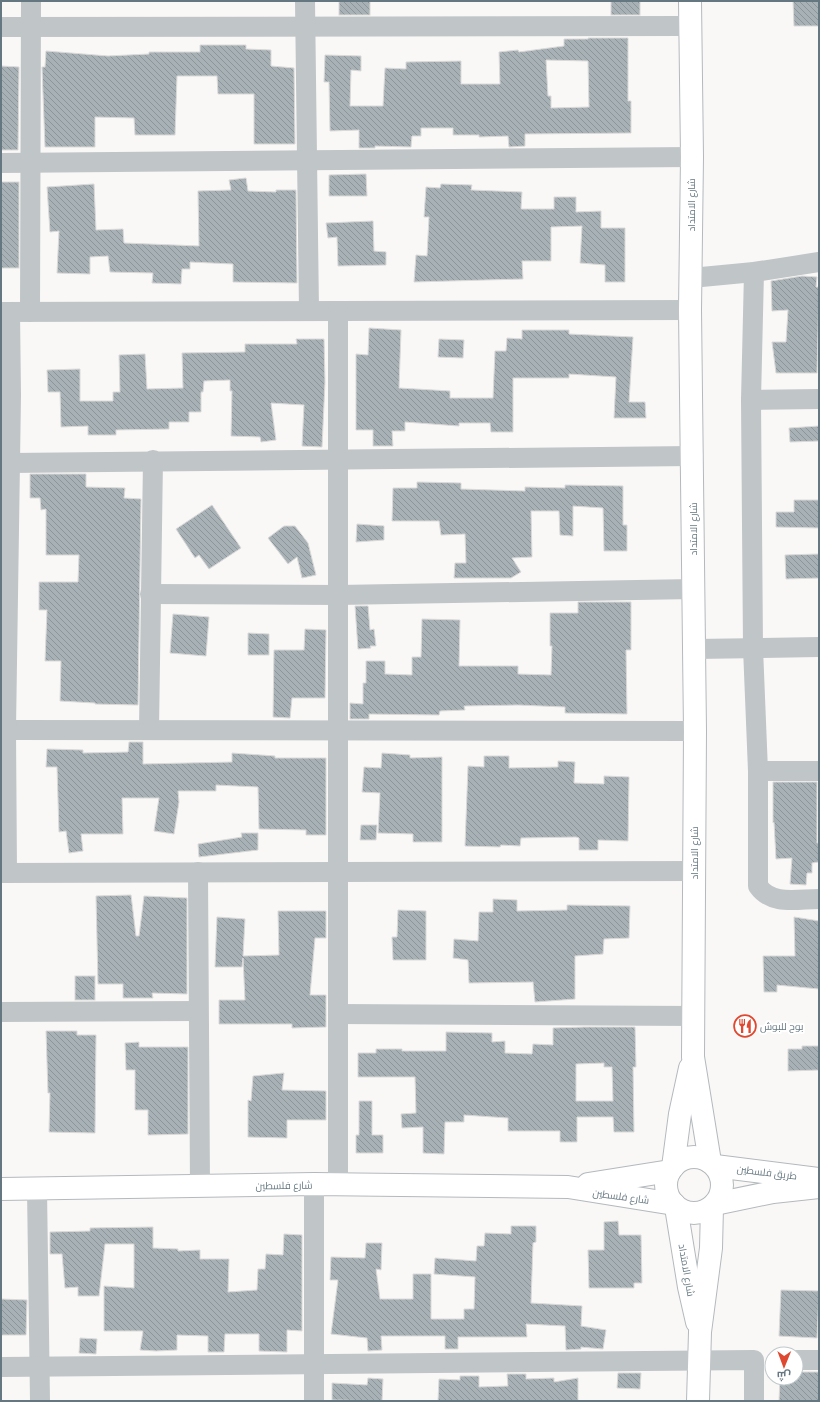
<svg xmlns="http://www.w3.org/2000/svg" width="820" height="1402" viewBox="0 0 820 1402" font-family="'Public Sans',Cairo,sans-serif">
  <style>
    .building { fill: url(#building-back-hatch); stroke: #dbdad9; fill-rule: evenodd }
    .lines { fill: none; stroke-linecap: round; stroke-linejoin: round }
    .secondary-casing { stroke: #b3b9bd; stroke-width: 24 }
    .street { stroke: #c0c5c8; stroke-width: 20 }
    .secondary { stroke: #fff; stroke-width: 22 }
    .labels { text-anchor: middle; stroke-width: 4; stroke-linejoin: round; paint-order: stroke }
    .street-label { font-size: 10px; fill: #657780; stroke: #fff }
    .poi-label { font-size: 10px; fill: #657780; stroke: #fff; text-anchor: start }
  </style>
  <defs>
    <pattern id="building-back-hatch" width="6" height="6" patternUnits="userSpaceOnUse"><rect width="6" height="6" fill="#a7b1b6"/><path d="M-1 5l2 2M0 0l6 6M5-1l2 2" fill="none" stroke="#8c9599"/></pattern>
  </defs>
  <rect width="100%" height="100%" fill="#f9f8f6"/>
  <g class="building">
    <rect x="339" y="1" width="31" height="14"/>
    <rect x="611" y="1" width="29" height="14"/>
    <polygon points="793,1 819,1 819,26 794,26"/>
    <path d="M588 38H628V101H631V133L525 134V146L509 147 508 136 479 137V135H453V128H421V136H412L411 147 375 146V148H359V130L330 131 329 82H324L325 55 361 56V71L351 70 350 106H383L385 68 406 69V62L461 61V84H500L499 52 518 50 519 52 564 46V39H588ZM546 60 588 61 589 107 551 108V96H548Z"/>
    <polygon points="200,45 246,45 246,49 271,50 271,66 294,68 295,144 254,144 254,94 218,94 217,76 177,76 175,135 135,135 134,118 95,117 95,147 45,147 42,67 45,67 46,51 108,56 149,54 149,52 200,52"/>
    <polygon points="1,66 19,67 18,150 1,150"/>
    <polygon points="366,174 367,196 329,196 329,175"/>
    <polygon points="246,178 248,191 276,192 276,190 296,190 297,283 233,282 233,264 190,262 190,269 182,269 181,284 152,283 153,273 110,272 108,256 90,257 90,274 57,273 59,231 50,232 47,187 94,184 96,230 123,229 124,243 199,246 198,191 231,190 229,180"/>
    <rect x="1" y="182" width="18" height="86"/>
    <polygon points="441,184 472,185 471,190 522,192 521,209 554,209 554,197 576,197 576,212 601,211 601,228 625,228 625,282 605,282 605,265 580,263 582,226 551,227 551,261 522,261 523,279 414,282 416,255 427,256 429,217 424,217 426,187 440,188"/>
    <polygon points="373,221 374,251 386,252 386,265 338,266 337,237 328,238 326,223"/>
    <polygon points="802,276 817,277 816,287 819,287 817,373 776,373 772,342 786,342 788,310 772,311 771,281"/>
    <polygon points="369,328 401,330 399,388 450,391 450,398 493,398 495,351 506,351 507,338 522,339 522,330 569,330 569,334 633,337 629,402 645,402 646,418 614,418 616,377 569,374 569,378 513,378 513,432 491,432 490,423 459,423 459,426 405,422 405,431 392,431 393,446 373,446 373,430 356,430 356,354 368,355"/>
    <polygon points="296,339 324,339 325,382 322,447 302,446 304,405 271,403 276,440 261,442 260,437 231,436 232,391 230,391 230,380 204,381 203,392 201,392 201,412 189,412 189,422 169,422 169,429 116,430 116,435 88,435 88,426 61,427 60,392 48,392 47,370 80,369 80,401 113,401 113,392 120,392 119,355 145,354 147,389 183,388 182,353 245,352 245,344 297,344"/>
    <polygon points="439,339 464,340 463,358 438,357"/>
    <polygon points="819,426 819,441 790,442 789,428"/>
    <polygon points="30,474 86,474 86,487 125,488 124,498 141,499 138,705 95,704 95,703 60,701 61,661 45,661 47,610 39,610 39,582 78,582 79,555 46,555 46,509 41,510 40,498 30,498"/>
    <polygon points="417,482 461,483 461,489 525,491 525,487 565,488 565,485 623,486 623,525 627,525 627,551 604,551 603,508 573,506 573,536 560,535 559,511 531,511 532,557 512,558 521,572 511,578 454,578 455,563 466,563 465,534 441,535 439,521 392,521 393,488 417,488"/>
    <polygon points="794,500 819,500 819,528 776,527 776,512 794,512"/>
    <polygon points="212,505 241,548 209,569 199,555 195,558 176,529"/>
    <polygon points="357,524 384,526 384,540 356,542"/>
    <polygon points="284,526 295,526 308,543 316,575 302,578 297,557 288,564 268,538"/>
    <polygon points="819,554 819,578 786,579 785,555"/>
    <polygon points="578,602 631,602 631,650 626,650 627,714 565,713 565,707 518,705 464,706 465,710 440,711 439,715 369,714 369,719 350,719 350,703 363,704 363,683 366,683 366,661 385,661 385,674 412,675 412,657 421,657 422,619 460,620 459,666 518,666 518,674 551,675 552,646 550,646 550,613 578,613"/>
    <polygon points="355,606 368,606 370,630 374,629 376,646 370,646 371,648 358,649"/>
    <polygon points="173,614 209,617 206,656 170,653"/>
    <polygon points="305,629 326,630 325,698 292,698 290,718 273,717 274,650 304,650"/>
    <polygon points="248,633 269,634 269,655 248,655"/>
    <polygon points="129,742 143,742 143,764 232,762 232,753 275,756 275,758 326,758 326,835 306,835 306,830 259,829 258,787 216,785 216,791 178,791 179,802 174,834 154,831 159,798 122,798 123,834 81,834 83,851 69,853 66,831 59,832 57,767 46,767 47,749 83,750 83,753 128,752"/>
    <polygon points="382,753 410,755 410,758 442,757 442,842 413,842 413,834 378,833 380,793 362,792 364,767 381,768"/>
    <polygon points="484,756 509,756 509,768 558,767 558,761 575,762 574,783 604,784 604,776 629,777 628,841 598,840 598,850 579,850 579,838 576,837 521,838 520,846 501,845 500,847 465,846 468,766 484,767"/>
    <polygon points="773,782 817,782 817,843 819,843 819,862 812,863 812,873 807,873 806,885 790,884 792,858 776,859 774,822 773,823"/>
    <polygon points="361,825 377,825 376,840 360,840"/>
    <polygon points="241,833 258,833 258,850 199,857 198,844 242,837"/>
    <polygon points="131,895 136,936 139,936 144,896 187,898 187,994 152,993 153,998 123,998 123,984 98,984 96,896"/>
    <polygon points="493,899 517,900 517,911 567,910 567,905 630,906 629,938 604,939 603,954 575,956 575,999 535,1002 533,982 469,983 468,960 453,958 454,939 478,941 479,912 493,912"/>
    <polygon points="398,910 426,911 426,960 393,960 392,937 397,937"/>
    <polygon points="278,911 326,911 326,938 315,938 310,995 326,995 326,1027 292,1028 292,1024 219,1024 219,1000 245,1000 243,958 242,967 215,967 217,917 245,919 243,956 279,955"/>
    <polygon points="794,917 819,921 819,989 777,985 777,992 764,992 763,956 795,956"/>
    <rect x="75" y="976" width="20" height="24"/>
    <path d="M585 1027H635L636 1067H633L634 1132H614L613 1117H577V1142H560V1131H508V1118L464 1115V1122H445L444 1154 423 1153V1127L402 1128 401 1114 416 1113 415 1077H358V1053H376V1049H402V1051H446V1032L492 1033V1042L505 1041V1053L532 1054 533 1044 553 1045V1028ZM604 1063V1067H612L613 1101H576V1064Z"/>
    <polygon points="46,1031 77,1031 77,1035 96,1035 95,1133 49,1132 50,1093 48,1093"/>
    <polygon points="139,1042 139,1047 188,1047 188,1134 148,1135 148,1110 135,1110 135,1070 126,1070 125,1043"/>
    <polygon points="802,1046 819,1046 819,1070 788,1071 788,1049 802,1049"/>
    <polygon points="284,1073 282,1090 326,1091 326,1120 287,1120 287,1138 248,1137 248,1100 251,1101 253,1076"/>
    <polygon points="359,1101 372,1101 372,1135 383,1135 383,1153 356,1153 356,1135 359,1135"/>
    <polygon points="618,1221 619,1235 641,1235 642,1283 634,1283 634,1288 589,1288 588,1250 604,1250 604,1222"/>
    <polygon points="511,1226 536,1226 536,1242 533,1243 531,1303 582,1306 581,1326 606,1330 603,1349 581,1347 581,1349 566,1350 565,1326 526,1324 527,1337 458,1337 458,1349 445,1349 445,1336 381,1336 382,1350 368,1351 367,1338 331,1334 338,1280 330,1280 331,1257 365,1258 366,1243 382,1243 381,1270 376,1269 380,1299 413,1299 413,1274 431,1274 431,1319 464,1319 464,1309 474,1309 475,1277 434,1274 435,1258 476,1261 477,1246 484,1246 485,1233 511,1234"/>
    <polygon points="153,1227 153,1248 178,1249 178,1251 200,1250 200,1259 229,1259 228,1292 257,1290 258,1269 265,1269 266,1254 283,1255 284,1234 302,1235 302,1331 287,1330 287,1352 259,1351 259,1334 225,1334 224,1352 208,1352 208,1336 177,1335 177,1350 156,1351 140,1350 143,1331 104,1331 104,1286 134,1288 134,1244 105,1244 99,1296 78,1296 78,1287 65,1288 62,1254 50,1254 50,1232 90,1231 90,1228"/>
    <polygon points="781,1290 819,1291 817,1338 779,1336"/>
    <polygon points="1,1299 27,1300 26,1335 1,1335"/>
    <polygon points="80,1338 97,1339 96,1354 79,1353"/>
    <polygon points="796,1372 819,1372 819,1401 779,1401 780,1378 796,1378"/>
    <polygon points="618,1373 641,1373 640,1389 617,1388"/>
    <polygon points="507,1374 526,1374 526,1379 554,1378 554,1382 578,1378 578,1401 438,1401 439,1379 460,1380 460,1376 479,1376 479,1387 508,1386"/>
    <polygon points="368,1378 383,1379 382,1401 332,1400 332,1383 367,1385"/>
  </g>
  <g class="lines">
    <g class="secondary-casing">
      <g id="secondary">
        <polyline points="690,1 692,157 690,310 695,731 693,1057 710,1162"/>
        <circle cx="694" cy="1185" r="28"/>
        <polyline points="715,1166 818,1179"/>
        <polyline points="673,1167 680,1114 690,1068"/>
        <polyline points="588,1184 670,1171"/>
        <polyline points="1,1189 314,1184 568,1187 674,1204"/>
        <polyline points="715,1204 773,1192 819,1187"/>
        <polyline points="676,1207 689,1287 697,1322"/>
        <polyline points="698,1401 700,1332 711,1248 712,1207"/>
      </g>
    </g>
    <g class="street">
      <polyline points="305,1 309,311"/>
      <polyline points="1,27 690,26"/>
      <polyline points="1,163 692,157"/>
      <path d="M754 272 751 400 753 648 758 771V886C772 906 797 899 819 899"/>
      <polyline points="691,278 754,272 819,262"/>
      <polyline points="1,312 690,310"/>
      <polyline points="30,312 31,1"/>
      <polyline points="751,400 819,399"/>
      <polyline points="9,463 693,456"/>
      <polyline points="150,594 338,595 694,589"/>
      <polyline points="695,649 819,647"/>
      <polyline points="6,730 695,731"/>
      <polyline points="149,730 153,460"/>
      <polyline points="758,771 819,771"/>
      <polyline points="198,872 200,1186"/>
      <polyline points="1,873 693,871"/>
      <polyline points="7,873 6,730 11,395 10,312"/>
      <polyline points="1,1012 197,1011"/>
      <polyline points="338,1014 694,1016"/>
      <polyline points="314,1184 314,1401"/>
      <polyline points="338,1185 338,311"/>
      <polyline points="37,1189 40,1401"/>
      <polyline points="796,1360 819,1360"/>
      <polyline points="1,1367 754,1360 754,1401"/>
    </g>
    <use href="#secondary" class="secondary"/>
  </g>
  <defs>
    <g id="restaurant-ring" transform="scale(1.15)"><circle r="9.5" fill="#fff" stroke="#de4931" stroke-width="1.5"/><path d="M-5-6h1v4h1v-4h1v4h1v-4h1v5L-1.5 .5V6h-2V.5L-5-1ZM5-6V6H3V1.5H1.5Q1.5-4 5-6Z" fill="#de4931"/></g>
  </defs>
  <g fill-rule="evenodd">
    <use href="#restaurant-ring" x="745" y="1026"/>
  </g>
  <g class="labels">
    <g class="street-label">
      <text transform="translate(691 205) rotate(-90)" y="4">شارع الامتداد</text>
      <text transform="translate(693 529) rotate(-90)" y="4">شارع الامتداد</text>
      <text transform="translate(694 853) rotate(-90)" y="4">شارع الامتداد</text>
      <text transform="translate(767 1172) rotate(7)" y="4">طريق فلسطين</text>
      <text transform="translate(284 1185) rotate(-1)" y="4">شارع فلسطين</text>
      <text transform="translate(621 1196) rotate(8)" y="4">شارع فلسطين</text>
      <text transform="translate(687 1270) rotate(80)" y="4">شارع الامتداد</text>
    </g>
    <g class="poi-label">
      <text x="760" y="1030">بوح للبوش</text>
    </g>
  </g>
  <rect width="820" height="1402" fill="none" stroke="#657780" stroke-width="4"/>
  <g transform="translate(784 1366) rotate(181)"><circle r="19" fill="#ffffff" stroke="#c1c9cc"/>
  <path d="M0-3L7 15L0 10L-7 15Z" fill="#de4931"/>
  <text y="-6" font-size="11" font-weight="bold" text-anchor="middle" fill="#657780">ش</text>
  </g>
</svg>
